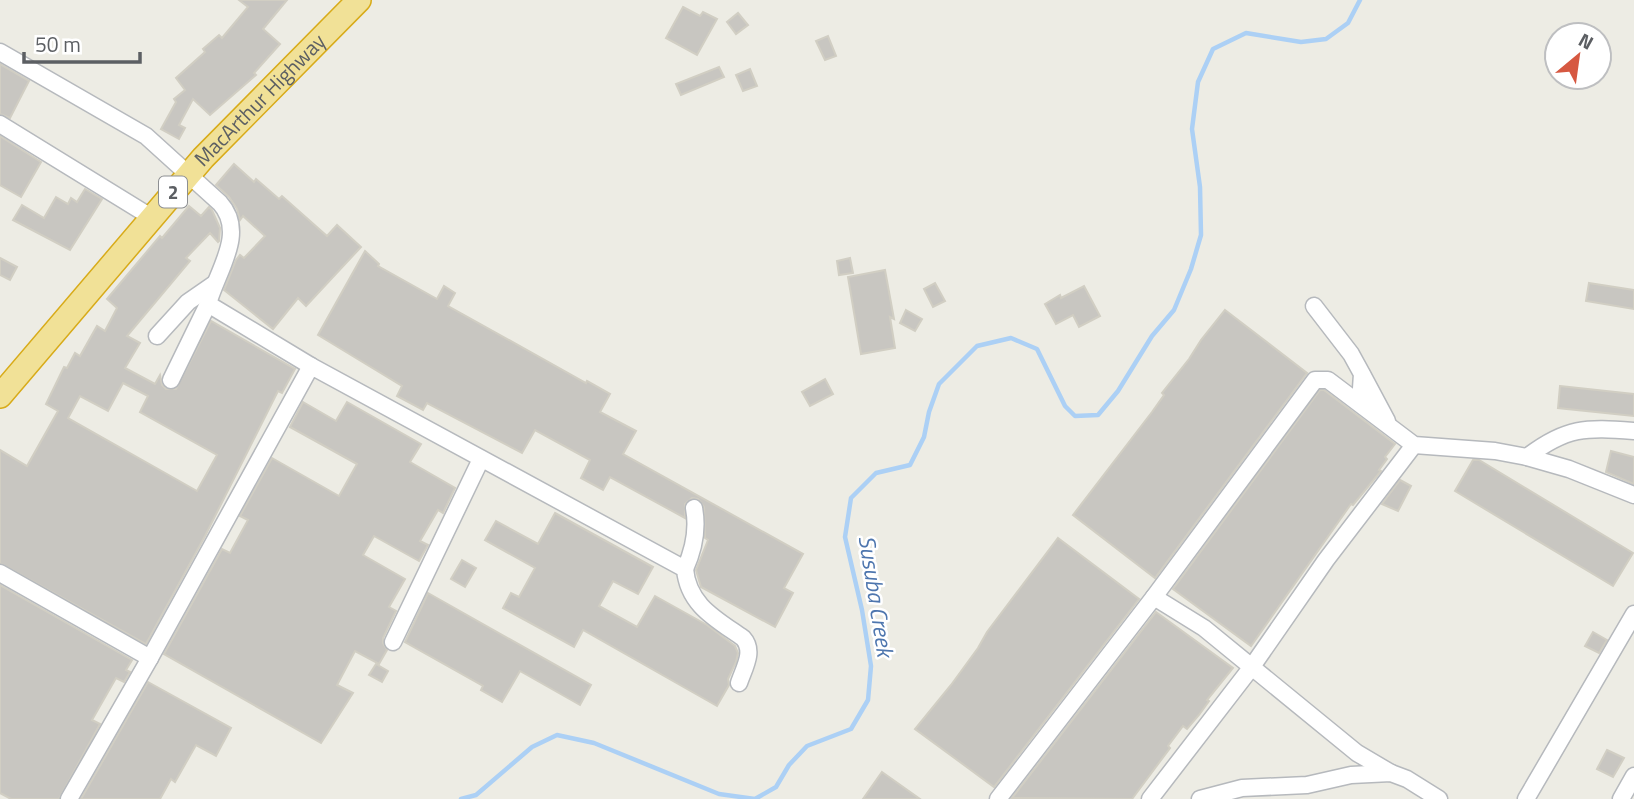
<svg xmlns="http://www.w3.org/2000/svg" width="1634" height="799" viewBox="0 0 1634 799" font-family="'Titillium Web',sans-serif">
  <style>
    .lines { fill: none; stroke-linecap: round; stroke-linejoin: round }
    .stream { stroke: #acd0f5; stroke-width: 4.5 }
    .building { fill: #c8c6c1; stroke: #d1cec3; stroke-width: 2; fill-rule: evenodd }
    .minor-casing { stroke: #b6b9bd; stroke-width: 19 }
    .highway-casing { stroke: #d8ab19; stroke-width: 26 }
    .minor { stroke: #fff; stroke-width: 16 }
    .highway { stroke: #f1e197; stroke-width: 23 }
    .labels { text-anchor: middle; stroke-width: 5; stroke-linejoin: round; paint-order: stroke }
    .shield { fill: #fff; stroke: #8d8f92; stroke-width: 2 }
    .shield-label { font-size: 19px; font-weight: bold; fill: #5c5f63 }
    .street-label { font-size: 21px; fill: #5c5f63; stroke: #fff }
    .water-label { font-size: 23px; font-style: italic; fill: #4e76ae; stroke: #fff }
  </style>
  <rect width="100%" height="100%" fill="#edece4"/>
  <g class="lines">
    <polyline class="stream" points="461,799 476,795 532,747 557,735 594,743 719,794 755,799 776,787 789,765 807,746 851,729 868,700 871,666 862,610 845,537 851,498 876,473 910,465 924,437 929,412 939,384 977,346 1011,338 1037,349 1065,406 1075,416 1098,415 1118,391 1152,336 1174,310 1191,269 1201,235 1200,187 1192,129 1198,82 1213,49 1246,33 1301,42 1326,39 1348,23 1360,0"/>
  </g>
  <g class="building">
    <polygon points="239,0 287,0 263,29 280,44 254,73 256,75 210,115 193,99 179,125 185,128 179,139 161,129 176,102 174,99 185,90 176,78 205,52 203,49 219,35 222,38 248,7"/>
    <polygon points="683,7 700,16 703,12 717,19 697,55 666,38"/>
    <polygon points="738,13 748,25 736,34 727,22"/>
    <polygon points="828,36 836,56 825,60 816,41"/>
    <polygon points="0,64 29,81 10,118 0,114"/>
    <polygon points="719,67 724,77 681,95 676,84"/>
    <polygon points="750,69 757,86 743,91 736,75"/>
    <polygon points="0,136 41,162 21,197 0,185"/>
    <polygon points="234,164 254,182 256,179 279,199 282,196 327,236 337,225 361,247 306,306 298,298 273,329 224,290 236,260 240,255 244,258 265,236 243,216 240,220 237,209 229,197 216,185"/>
    <polygon points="85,189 102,199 70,250 13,220 22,205 44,218 56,197 68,204 71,198 77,202"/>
    <path d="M189 206 201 216 209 207 212 210 220 228 219 241 218 242 210 233 186 258 190 261 127 336 140 343 125 368 155 384 160 375 162 385 166 389H176L211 321 295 369 282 393 278 391 205 536 146 644 0 563V450L27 466 58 411 46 404 64 367 67 368 75 353 80 356 97 326 105 331 117 308 107 299 160 236 162 238ZM123 383 148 396 140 412 217 455 197 491 68 418 80 396 108 411Z"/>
    <polygon points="365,251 379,264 378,266 437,299 444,286 455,293 448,306 586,383 587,381 610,394 600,412 636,431 623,454 803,554 784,588 793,593 775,627 701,587 696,570 708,540 705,538 704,507 698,499 692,498 685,504 685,518 610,477 603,490 581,478 590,460 535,430 522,453 427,403 423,410 397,396 402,386 318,335"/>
    <polygon points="0,258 17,267 10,280 0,275"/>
    <polygon points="850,258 853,273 839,275 837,261"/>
    <polygon points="885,270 894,319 890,317 895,348 861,354 848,277"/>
    <polygon points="935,283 945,301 933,307 924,289"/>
    <polygon points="1589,283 1634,290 1634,309 1586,301"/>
    <polygon points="1084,286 1100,316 1079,327 1073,315 1056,324 1045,304 1060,295 1061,298"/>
    <polygon points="906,310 922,319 915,331 900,323"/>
    <polygon points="1225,310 1307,373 1155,578 1073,515 1152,412 1164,395 1162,393 1189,359 1201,340"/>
    <polygon points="825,379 833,394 810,406 802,392"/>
    <polygon points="1560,386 1634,394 1634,416 1558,408"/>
    <polygon points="1320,390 1324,390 1395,444 1385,457 1387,459 1379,470 1381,471 1353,505 1351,504 1251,646 1173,589"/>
    <polygon points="303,402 336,421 347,402 421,444 410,462 455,488 443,513 438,510 420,541 428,545 419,561 374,536 363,555 405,579 389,607 396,611 383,638 383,643 387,650 379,664 355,651 337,685 353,693 321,743 164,654 222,549 230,553 248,520 240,516 272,458 339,496 357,464 290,427"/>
    <polygon points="1611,451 1634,457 1634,484 1606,472"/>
    <polygon points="1473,460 1479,460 1633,553 1613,586 1455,491"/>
    <polygon points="1400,480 1411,486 1398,511 1382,504"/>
    <polygon points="555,513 653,567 638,594 613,581 599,606 637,627 655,596 707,625 735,646 738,653 736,662 728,679 729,685 717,706 583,630 574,647 503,608 511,593 519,597 535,568 485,540 496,521 538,544"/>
    <polygon points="1058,538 1139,599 994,787 915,729 951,685 978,648 987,632"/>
    <polygon points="462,560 476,568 465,587 451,579"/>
    <polygon points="0,585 132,660 126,670 130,672 124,682 116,678 92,720 100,724 59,799 11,799 0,793"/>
    <polygon points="428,593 591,685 580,705 520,671 502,702 481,690 483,686 405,642"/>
    <polygon points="1156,612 1233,668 1207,700 1209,701 1199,715 1187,729 1183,726 1168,746 1170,748 1132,799 1012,798"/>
    <polygon points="1593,632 1607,640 1599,653 1585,646"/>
    <polygon points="376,664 388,671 382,682 369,675"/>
    <polygon points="148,682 231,728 216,756 196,745 175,782 171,779 160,799 81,799"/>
    <polygon points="1607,750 1624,758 1613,777 1597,769"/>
    <polygon points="882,772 920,799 863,799"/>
  </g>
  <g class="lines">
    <g class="minor-casing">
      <g id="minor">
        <path d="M0 52 146 136 220 203C247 233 217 271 208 304L311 366"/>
        <polyline points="0,124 151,217"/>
        <polyline points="1314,306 1351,354 1362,374 1360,403"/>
        <polyline points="157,336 188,302 214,284"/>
        <polyline points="1363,376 1387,421"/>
        <polyline points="171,380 208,304"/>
        <path d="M1527 457C1566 427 1586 427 1634 431"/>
        <path d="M685 569C694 549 698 529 694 508"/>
        <path d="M0 573 150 658 311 366 685 569C688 605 716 619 743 638 755 651 744 668 739 683"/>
        <polyline points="1154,597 1204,628 1357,753 1391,773"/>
        <polyline points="393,642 481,459"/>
        <polyline points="69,799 150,658"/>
        <polyline points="998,799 1154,597 1315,380 1328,380 1414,445 1495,451 1527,457 1569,469 1634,495"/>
        <polyline points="1150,799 1251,668 1326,560 1414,445"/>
        <polyline points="1200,799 1242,788 1307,785 1351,775 1391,773 1407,779 1439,799"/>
        <polyline points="1526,799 1634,614"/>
        <polyline points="1621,799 1634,776"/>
      </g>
    </g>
    <g class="highway-casing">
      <g id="highway">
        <path id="s1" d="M0 396 203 158 359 0"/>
      </g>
    </g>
    <use href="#minor" class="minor"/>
    <use href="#highway" class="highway"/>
  </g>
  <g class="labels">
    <rect class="shield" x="159" y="176.5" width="28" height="31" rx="5"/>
    <g class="shield-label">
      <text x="173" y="199">2</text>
    </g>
    <g class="street-label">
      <text dy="7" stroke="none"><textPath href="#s1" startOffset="394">MacArthur Highway</textPath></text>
    </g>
    <g class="water-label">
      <text transform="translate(876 596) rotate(81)" y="8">Susuba Creek</text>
    </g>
  </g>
  <g transform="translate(1578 56) rotate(29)"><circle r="33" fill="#ffffff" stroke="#bebfc1" stroke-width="2"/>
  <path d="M0-5L12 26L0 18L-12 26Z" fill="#d65841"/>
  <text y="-10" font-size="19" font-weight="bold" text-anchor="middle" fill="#5c5f63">N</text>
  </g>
  <path d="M24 52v10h116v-10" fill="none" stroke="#5c5f63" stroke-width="3.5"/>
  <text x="35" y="52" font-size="21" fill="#5c5f63" stroke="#ffffff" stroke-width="5" paint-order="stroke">50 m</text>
</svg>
